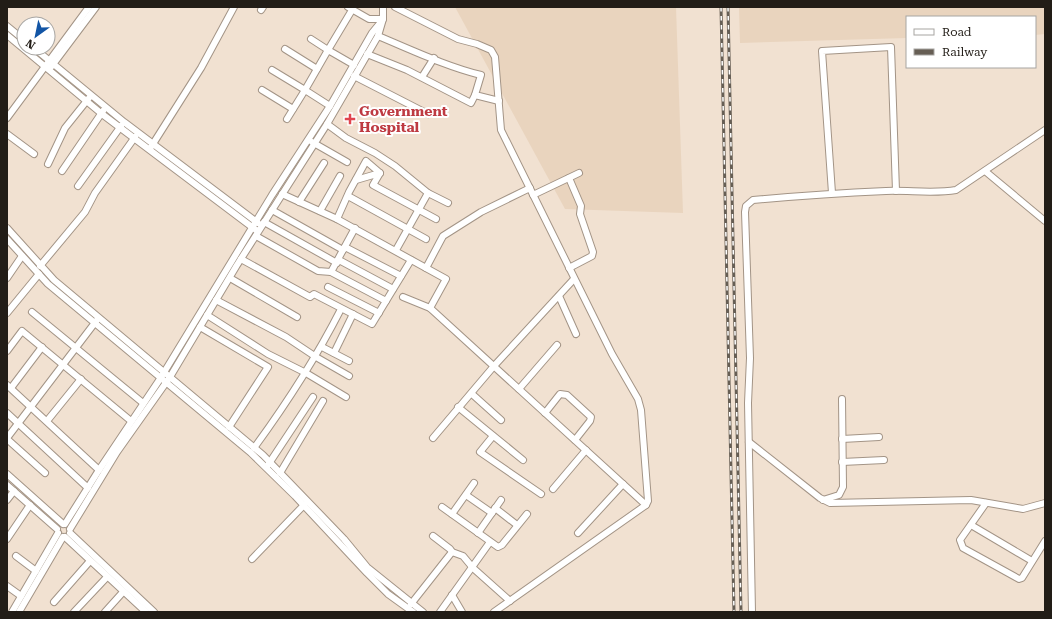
<svg xmlns="http://www.w3.org/2000/svg" width="1052" height="619" viewBox="0 0 1052 619" font-family="'Roboto Serif',serif">
  <style>
    .built { fill: #e9d4be }
    .lines { fill: none; stroke-linecap: round; stroke-linejoin: round }
    .minor-casing { stroke: #a39486; stroke-width: 8 }
    .minor { stroke: #fff; stroke-width: 6 }
    .rail-casing { stroke: #665e54; stroke-width: 3 }
    .rail { stroke: #fff; stroke-width: 1.5; stroke-dasharray: 4.5; stroke-linecap: butt }
    .health-dot { fill: #e0444e; stroke: #fff; stroke-width: 1.5 }
    .labels { text-anchor: middle; stroke-width: 4; stroke-linejoin: round; paint-order: stroke }
    .health-label { font-size: 14px; font-weight: bold; fill: #be3a42; stroke: #fff; text-anchor: start }
  </style>
  <rect width="100%" height="100%" fill="#f1e1d1"/>
  <g class="built">
    <polygon points="455,7 676,7 683,213 565,209"/>
    <polygon points="739,7 1045,7 1045,34 1035,35 1035,17 907,17 907,38 740,43"/>
  </g>
  <g class="lines">
    <g class="minor-casing">
      <g id="minor">
        <polyline points="348,7 369,19 383,19"/>
        <polyline points="395,7 458,39 477,44 491,50 495,57 501,130 612,354 638,399 641,410 648,501 646,505 494,612"/>
        <polyline points="261,10 263,7"/>
        <polyline points="7,26 24,40"/>
        <polyline points="7,35 102,114 256,230"/>
        <path d="M378 36C412 50 445 66 481 75L475 95 499 101"/>
        <polyline points="311,39 328,50 352,10"/>
        <polyline points="34,48 124,122 258,223"/>
        <polyline points="285,49 317,69"/>
        <polyline points="367,54 407,70 471,103 475,95"/>
        <polyline points="51,67 96,7"/>
        <polyline points="272,70 305,90 287,119"/>
        <polyline points="354,76 428,114"/>
        <polyline points="422,77 434,58"/>
        <polyline points="262,90 293,109"/>
        <polyline points="330,106 305,90 328,50 354,65"/>
        <polyline points="7,118 89,7"/>
        <polyline points="327,124 346,138 375,153 395,166 428,193 448,203"/>
        <polyline points="7,134 34,154"/>
        <polyline points="312,142 347,162"/>
        <polyline points="151,147 201,68 234,7"/>
        <polyline points="48,164 65,128 89,98"/>
        <polyline points="62,171 103,111"/>
        <polyline points="985,171 1045,221"/>
        <polyline points="569,178 581,206 580,214 593,252 592,256 569,268"/>
        <polyline points="356,180 380,173"/>
        <polyline points="78,186 121,126"/>
        <polyline points="832,193 822,51 891,47 896,191"/>
        <polyline points="282,194 337,219 446,279 430,308"/>
        <polyline points="533,195 579,173"/>
        <polyline points="348,196 426,239"/>
        <polyline points="299,202 324,163"/>
        <polyline points="272,210 343,250"/>
        <polyline points="320,211 340,176"/>
        <polyline points="337,219 349,192 366,161 380,173 373,185 436,219"/>
        <polyline points="264,222 337,263"/>
        <polyline points="7,228 54,280 263,455 344,539 367,567 423,612"/>
        <polyline points="256,236 318,271 331,272"/>
        <polyline points="7,239 48,284 251,453 295,496 367,573 388,594 413,612"/>
        <polyline points="345,247 401,276"/>
        <polyline points="396,250 428,193"/>
        <polyline points="241,259 310,297 314,294 372,324 386,301 331,272 355,228"/>
        <polyline points="339,260 393,289"/>
        <polyline points="40,266 85,212 95,193 135,137"/>
        <polyline points="426,268 443,236 481,212 530,188"/>
        <polyline points="7,278 22,256"/>
        <polyline points="230,278 297,317"/>
        <polyline points="328,287 379,313"/>
        <polyline points="559,296 576,334"/>
        <polyline points="403,297 430,308 646,505"/>
        <polyline points="216,300 286,337 316,357 349,376"/>
        <polyline points="386,301 411,260"/>
        <polyline points="32,312 143,403"/>
        <polyline points="7,313 39,274"/>
        <polyline points="207,315 268,354 306,373 346,397"/>
        <polyline points="200,327 268,367 229,427"/>
        <polyline points="322,347 349,361"/>
        <polyline points="7,351 22,331 131,421"/>
        <polyline points="334,353 353,314"/>
        <polyline points="7,385 99,470"/>
        <polyline points="11,388 42,347"/>
        <polyline points="519,389 557,345"/>
        <polyline points="472,394 501,420"/>
        <polyline points="458,407 523,460"/>
        <polyline points="7,413 88,488"/>
        <polyline points="545,413 560,394 567,395 591,417 590,421 575,440"/>
        <polyline points="47,421 81,379"/>
        <polyline points="493,436 480,452 541,494"/>
        <polyline points="7,438 97,320"/>
        <polyline points="433,438 494,366 574,279"/>
        <polyline points="7,439 45,473"/>
        <polyline points="842,439 879,437"/>
        <polyline points="749,442 820,498 830,503 971,500 1023,509 1045,503"/>
        <path d="M254 448C287 403 316 358 341 309"/>
        <polyline points="842,462 884,460"/>
        <polyline points="268,465 313,397"/>
        <polyline points="280,473 323,401"/>
        <polyline points="7,474 63,524"/>
        <polyline points="7,485 57,529"/>
        <polyline points="553,489 586,450"/>
        <polyline points="466,495 492,513"/>
        <polyline points="7,500 14,491"/>
        <polyline points="823,500 839,495 843,487 842,399"/>
        <polyline points="986,503 960,540 963,548 1019,579 1022,578 1045,541"/>
        <polyline points="442,507 498,547 502,545 527,514"/>
        <polyline points="495,508 517,525"/>
        <polyline points="452,514 474,483"/>
        <polyline points="65,524 99,470 160,379 272,195 330,106 372,33 381,22"/>
        <polyline points="971,525 1032,561"/>
        <polyline points="70,529 117,452 170,377 237,265 327,124 378,36 383,19 383,7"/>
        <polyline points="70,533 154,612"/>
        <polyline points="478,533 501,500"/>
        <polyline points="578,533 623,484"/>
        <polyline points="65,537 146,612"/>
        <polyline points="7,539 30,505"/>
        <polyline points="452,552 463,556 473,568 510,601"/>
        <polyline points="16,556 36,571"/>
        <polyline points="252,559 304,505"/>
        <polyline points="7,586 21,596"/>
        <polyline points="452,595 462,612"/>
        <polyline points="54,602 90,561"/>
        <polyline points="411,604 452,552 450,549 433,536"/>
        <polyline points="12,612 58,533"/>
        <polyline points="19,612 63,537"/>
        <polyline points="74,612 107,577"/>
        <polyline points="105,612 123,592"/>
        <polyline points="440,612 490,542"/>
        <path d="M752 612 748 403 750 358 745 212 746 206 753 200C797 196 842 193 886 191 909 190 934 194 956 190L1045 130"/>
      </g>
    </g>
    <use href="#minor" class="minor"/>
    <g class="rail-casing">
      <g id="rail">
        <polyline points="721,7 734,612"/>
        <polyline points="728,7 741,612"/>
      </g>
    </g>
    <use href="#rail" class="rail"/>
  </g>
  <path class="health-dot" d="M348 113h4v4h4v4h-4v4h-4v-4h-4v-4h4z"/>
  <g class="labels">
    <g class="health-label">
      <text x="359" y="116">Government<tspan x="359" dy="16">Hospital</tspan></text>
    </g>
  </g>
  <rect width="1052" height="619" fill="none" stroke="#221d17" stroke-width="16"/>
  <rect x="906" y="16" width="130" height="52" fill="#ffffff" stroke="#a7a5a2"/>
  <rect x="914" y="29" width="20" height="6" fill="#ffffff" stroke="#a7a5a2"/>
  <text x="942" y="36" font-size="12" fill="#221d17">Road</text>
  <rect x="914" y="49" width="20" height="6" fill="#665e54" stroke="#a7a5a2"/>
  <text x="942" y="56" font-size="12" fill="#221d17">Railway</text>
  <g transform="translate(36 36) rotate(213)"><circle r="19" fill="#ffffff" stroke="#a7a5a2"/>
  <path d="M0-3L7 15L0 10L-7 15Z" fill="#1255a5"/>
  <text y="-6" font-size="11" font-weight="bold" text-anchor="middle" fill="#221d17">N</text>
  </g>
</svg>
